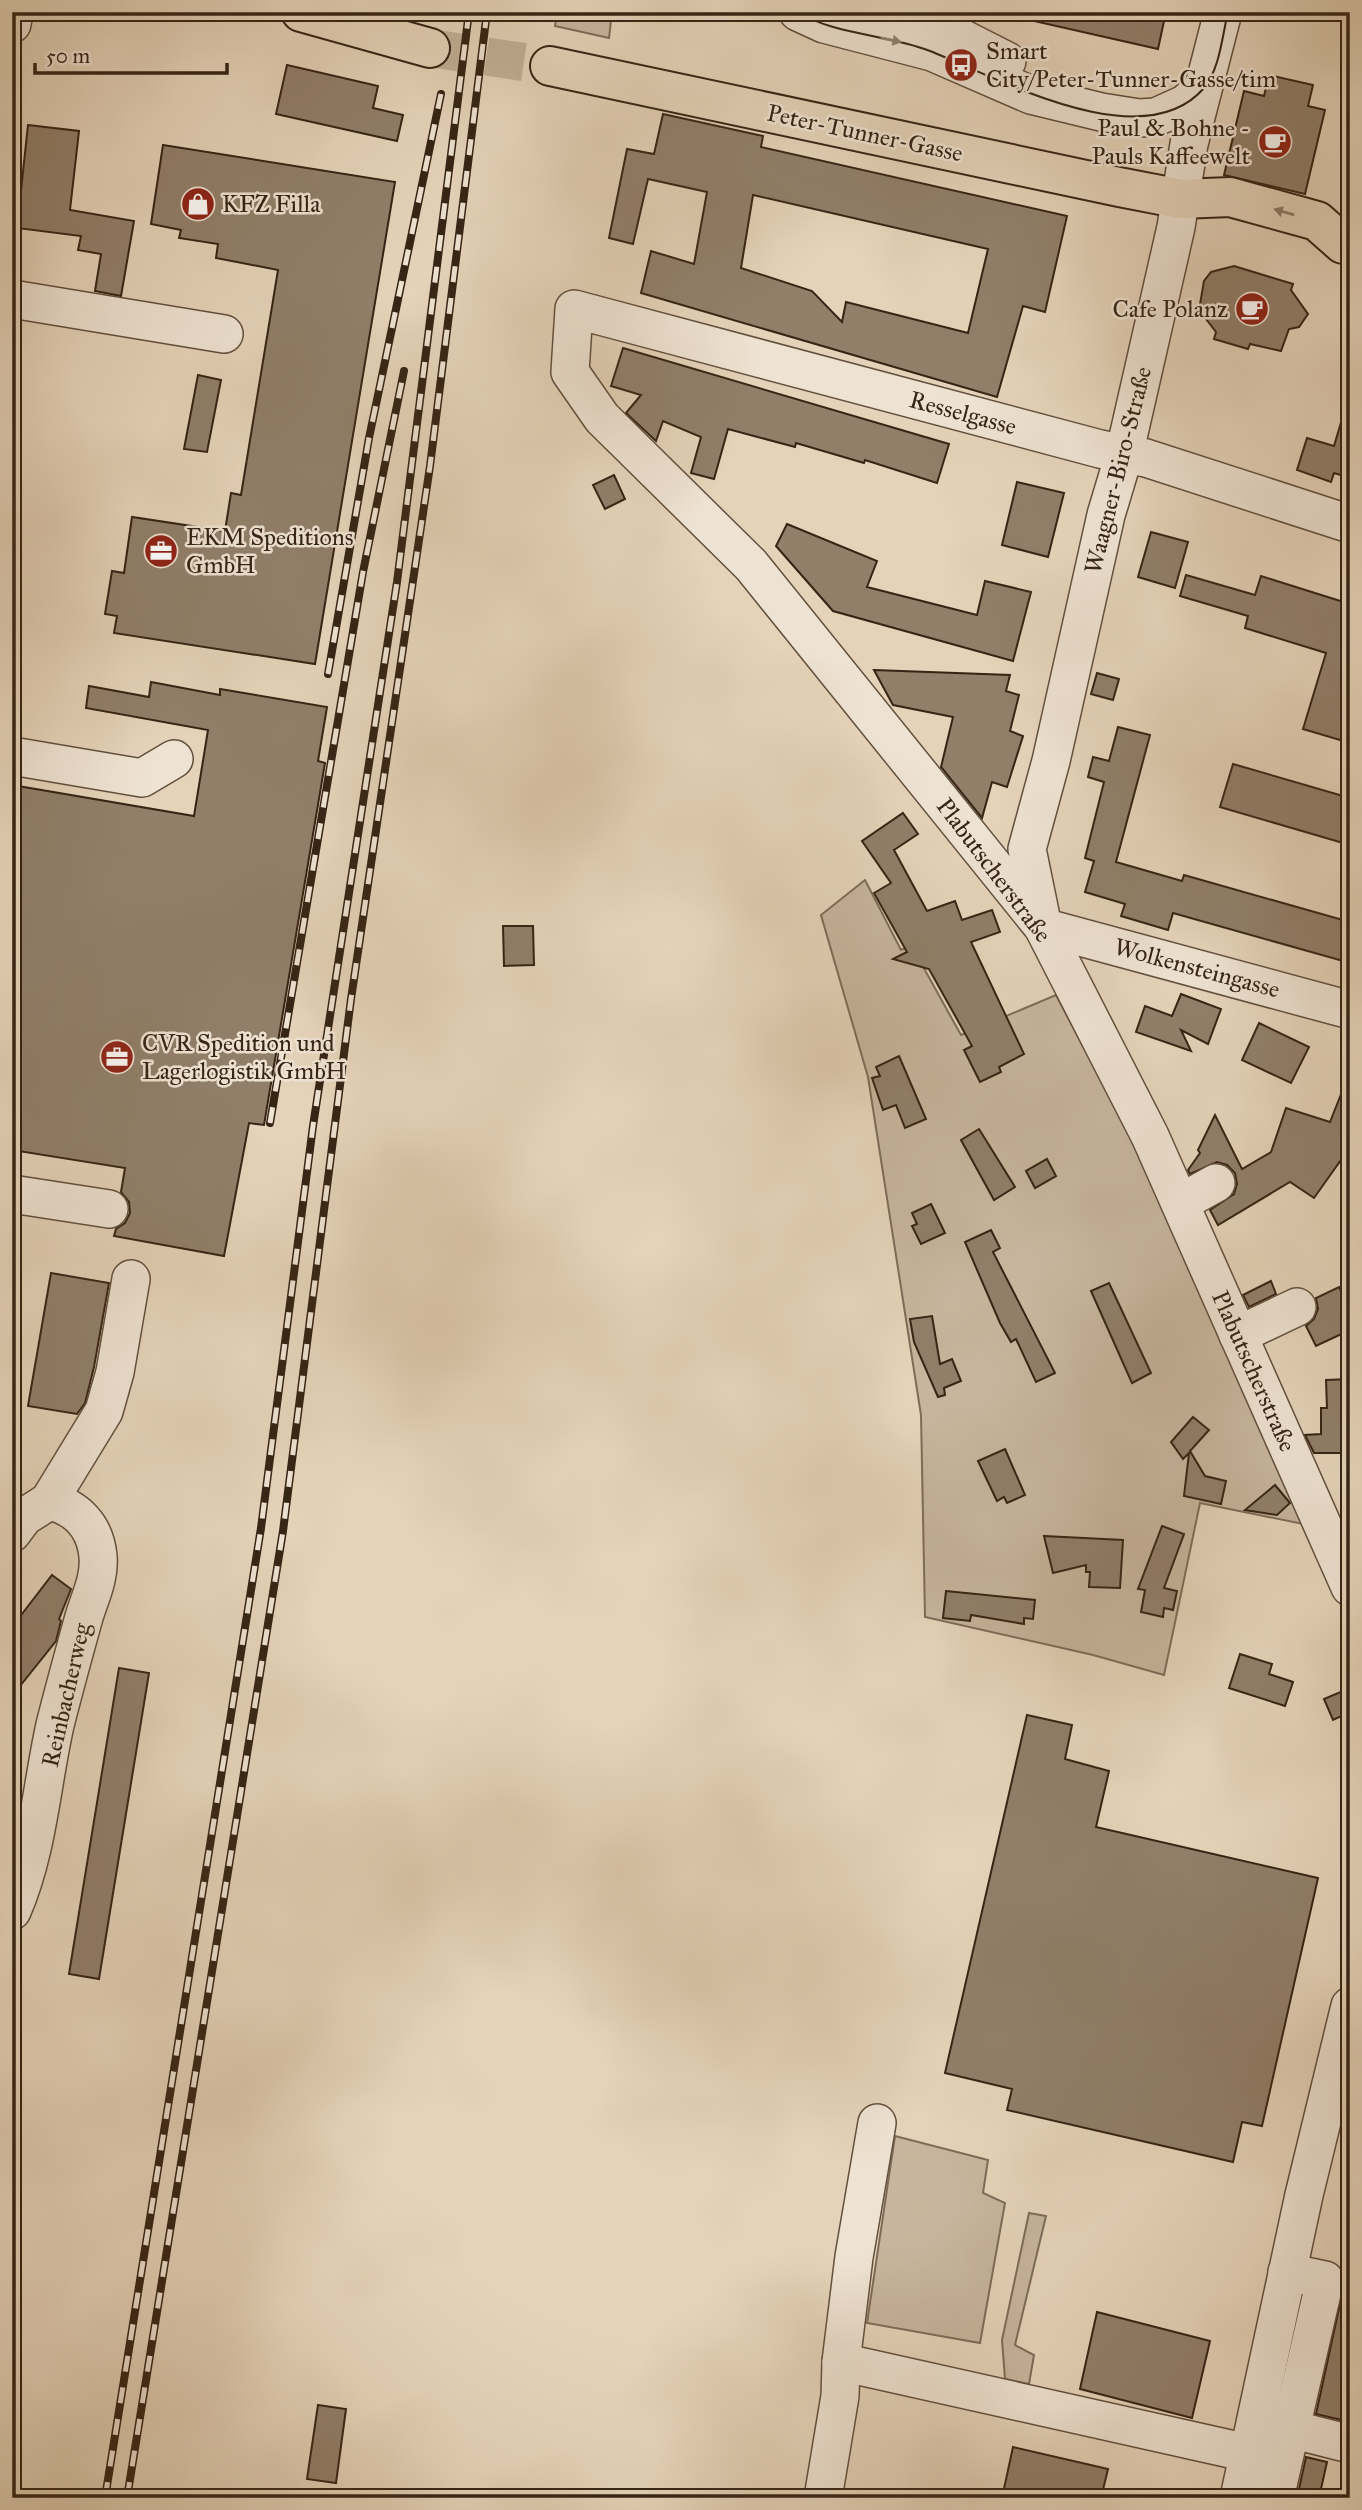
<svg xmlns="http://www.w3.org/2000/svg" width="1362" height="2510" viewBox="0 0 1362 2510" font-family="'IM FELL Great Primer',serif">
  <style>
    .green { fill: #c7b59d; stroke: #7e6c59; stroke-width: 2 }
    .building { fill: #917f6a; stroke: #362415; stroke-width: 2; fill-rule: evenodd }
    .lines { fill: none; stroke-linecap: round; stroke-linejoin: round }
    .major-tunnel { stroke: #c2b098; stroke-width: 38; stroke-dasharray: 38 19; stroke-linecap: butt }
    .minor-casing { stroke: #62503e; stroke-width: 40 }
    .major-casing { stroke: #362415; stroke-width: 42 }
    .minor { stroke: #eee2d2; stroke-width: 37 }
    .major { stroke: #e5d3b9; stroke-width: 38 }
    .tram { stroke: #362415; stroke-width: 2 }
    .rail-casing { stroke: #362415; stroke-width: 8 }
    .rail { stroke: #eee2d2; stroke-width: 5; stroke-dasharray: 16; stroke-linecap: butt }
    .oneway { fill: #928374 }
    .oneway2 { fill: #8e7c67 }
    .labels { text-anchor: middle; stroke-width: 5; stroke-linejoin: round; paint-order: stroke }
    .poi-label { font-size: 24px; fill: #362415; stroke: #eee2d2; text-anchor: start }
    .street-label { font-size: 24px; fill: #362415; stroke: #eee2d2 }
  </style>
  <rect width="100%" height="100%" fill="#e5d3b9"/>
  <filter id="stains"><feTurbulence type="fractalNoise" baseFrequency=".00286" numOctaves="4"/><feColorMatrix values="0 0 0 0 .2 0 0 0 0 .09 0 0 0 0 .02 0 0 0 .5 -.17"/></filter>
  <radialGradient id="worn" r=".72"><stop offset=".6" stop-color="#630" stop-opacity="0"/><stop offset="1" stop-color="#630" stop-opacity=".3"/></radialGradient>
  <g class="green">
    <polygon points="557,12 612,12 609,38 555,26"/>
    <polygon points="865,880 901,950 911,945 961,1035 1056,995 1151,1174 1303,1524 1200,1503 1164,1675 1093,1655 925,1617 921,1415 868,1077 821,915"/>
    <polygon points="895,2136 988,2160 983,2193 1005,2203 980,2343 867,2323"/>
    <polygon points="1029,2213 1046,2216 1015,2345 1034,2355 1029,2384 1005,2379 1002,2340"/>
  </g>
  <g class="building">
    <polygon points="1035,12 1166,12 1158,49 1034,21"/>
    <polygon points="287,65 378,86 373,108 403,115 397,141 276,114"/>
    <polygon points="1269,75 1313,85 1308,106 1325,110 1305,194 1224,175 1244,91 1264,96"/>
    <path d="M663 114 763 136 761 147 1067 216 1045 312 1023 306 997 397 641 293 651 251 694 264 707 192 648 179 633 244 609 238 627 149 654 154ZM753 195 988 249 968 333 846 302 842 322 812 291 741 268Z"/>
    <polygon points="28,125 79,131 70,210 134,221 121,296 95,291 101,254 78,250 81,236 17,228"/>
    <polygon points="163,145 395,182 315,664 114,633 117,616 105,614 112,571 124,573 132,517 225,531 231,493 241,495 278,270 216,258 218,244 179,238 181,230 151,224"/>
    <polygon points="1234,266 1293,284 1291,290 1308,314 1299,327 1289,329 1281,351 1250,344 1248,349 1214,339 1216,332 1199,310 1204,281 1211,272"/>
    <polygon points="623,348 949,444 937,483 865,460 864,463 796,443 795,447 728,429 714,479 691,473 701,437 663,421 656,441 626,413 641,395 611,386"/>
    <polygon points="198,375 221,380 207,452 184,449"/>
    <polygon points="1345,409 1350,410 1350,478 1334,473 1331,482 1297,470 1307,438 1334,446"/>
    <polygon points="614,475 625,499 605,509 593,485"/>
    <polygon points="1017,482 1064,493 1048,557 1002,545"/>
    <polygon points="787,524 877,561 867,587 977,615 985,581 1031,592 1013,661 833,611 776,546"/>
    <polygon points="1151,532 1188,542 1175,588 1138,577"/>
    <polygon points="1186,575 1255,595 1261,576 1350,604 1350,743 1303,729 1326,653 1245,628 1248,616 1180,596"/>
    <polygon points="874,670 1010,675 1006,691 1019,695 1010,731 1023,736 1007,787 992,782 982,818 941,767 953,717 893,705"/>
    <polygon points="1097,673 1119,679 1113,700 1091,694"/>
    <polygon points="151,682 220,695 220,689 327,707 318,761 325,763 264,1125 249,1123 224,1256 114,1236 116,1229 125,1223 130,1213 129,1202 121,1192 125,1168 12,1150 12,785 194,816 208,730 86,708 89,686 149,697"/>
    <polygon points="1118,727 1150,735 1116,862 1182,881 1184,875 1350,922 1350,963 1173,913 1168,930 1121,916 1125,904 1085,892 1094,861 1085,858 1104,782 1088,777 1093,757 1109,761"/>
    <polygon points="1233,764 1350,798 1350,818 1343,843 1220,807"/>
    <polygon points="903,813 918,834 894,850 927,911 955,901 962,920 992,910 1000,932 971,942 1024,1054 999,1067 1001,1072 980,1082 964,1050 972,1046 929,969 893,959 907,952 874,893 891,883 862,841"/>
    <polygon points="503,926 533,926 534,965 504,966"/>
    <polygon points="1181,994 1221,1009 1208,1044 1181,1030 1191,1051 1136,1032 1145,1006 1172,1016"/>
    <polygon points="1259,1023 1309,1047 1291,1083 1242,1060"/>
    <polygon points="899,1056 926,1119 905,1128 896,1105 883,1110 872,1078 880,1076 876,1067"/>
    <polygon points="1349,1074 1350,1163 1341,1160 1314,1198 1290,1182 1218,1225 1210,1210 1234,1194 1237,1184 1235,1173 1227,1165 1217,1162 1190,1174 1188,1170 1200,1153 1198,1150 1215,1115 1242,1169 1271,1152 1286,1108 1330,1122"/>
    <polygon points="979,1129 1015,1187 994,1200 961,1140"/>
    <polygon points="1047,1159 1056,1176 1035,1188 1026,1171"/>
    <polygon points="931,1204 945,1233 921,1244 912,1226 917,1224 912,1213"/>
    <polygon points="991,1230 1000,1248 993,1252 1055,1373 1036,1382 1016,1339 1011,1342 1000,1323 965,1242"/>
    <polygon points="51,1273 109,1283 94,1367 85,1403 77,1414 28,1406"/>
    <polygon points="1271,1281 1276,1294 1249,1307 1243,1295"/>
    <polygon points="1109,1283 1151,1373 1132,1383 1091,1291"/>
    <polygon points="1339,1287 1350,1309 1350,1330 1316,1346 1306,1326 1314,1319 1318,1309 1316,1298"/>
    <polygon points="932,1316 940,1364 952,1359 961,1381 944,1388 945,1395 938,1397 914,1342 910,1319"/>
    <polygon points="1350,1379 1350,1439 1342,1439 1342,1453 1314,1453 1305,1435 1321,1434 1321,1408 1327,1408 1326,1380"/>
    <polygon points="1193,1417 1209,1430 1190,1451 1205,1476 1226,1481 1221,1504 1184,1496 1189,1453 1183,1459 1171,1442"/>
    <polygon points="1005,1449 1025,1495 1007,1503 1004,1497 997,1501 978,1461"/>
    <polygon points="1275,1485 1290,1503 1277,1515 1245,1510"/>
    <polygon points="1162,1526 1184,1534 1164,1588 1177,1591 1173,1610 1164,1608 1163,1617 1141,1612 1145,1590 1138,1589"/>
    <polygon points="1044,1536 1123,1540 1120,1588 1089,1587 1090,1572 1086,1572 1086,1565 1053,1573"/>
    <polygon points="52,1575 71,1589 59,1619 61,1621 56,1641 12,1696 12,1627"/>
    <polygon points="946,1591 1035,1600 1033,1619 1024,1618 1024,1624 971,1615 970,1621 943,1618"/>
    <polygon points="1240,1654 1272,1664 1269,1674 1293,1682 1285,1706 1229,1688"/>
    <polygon points="119,1668 149,1673 99,1979 69,1974"/>
    <polygon points="1350,1688 1350,1712 1333,1720 1324,1699"/>
    <polygon points="1027,1715 1072,1725 1065,1759 1109,1771 1096,1827 1318,1878 1262,2126 1242,2122 1233,2162 1007,2110 1012,2089 945,2073"/>
    <polygon points="1345,2281 1350,2281 1350,2357 1343,2386 1350,2388 1350,2422 1316,2414"/>
    <polygon points="1097,2312 1210,2341 1192,2418 1080,2389"/>
    <polygon points="318,2405 346,2409 336,2483 307,2479"/>
    <polygon points="1013,2447 1108,2469 1101,2498 1002,2498"/>
    <polygon points="1306,2457 1327,2462 1319,2498 1297,2498"/>
  </g>
  <g class="lines">
    <polyline class="major-tunnel" points="430,48 550,66"/>
    <g class="minor-casing">
      <g id="minor">
        <polyline points="798,12 824,24 932,52 1031,95 1101,112 1139,118 1156,117 1185,104 1203,88"/>
        <polyline points="885,12 948,31 1007,61"/>
        <polyline points="1223,12 1189,144 1176,227 1124,455 1106,515 1051,761 1027,849 1043,927 1350,1010"/>
        <polyline points="12,24 14,12"/>
        <polyline points="12,299 224,334"/>
        <polyline points="1350,524 1146,458 1100,449 574,309 570,372 602,418 751,565 1043,927 1150,1136 1350,1587"/>
        <polyline points="12,756 142,778 174,759"/>
        <polyline points="12,1194 109,1209"/>
        <polyline points="1180,1203 1216,1183"/>
        <polyline points="1238,1335 1297,1307"/>
        <polyline points="12,1533 24,1517 49,1501 104,1411 115,1372 131,1279"/>
        <path d="M12 1911C38 1851 41 1788 55 1725 64 1689 74 1653 84 1617 90 1597 100 1578 98 1556 95 1526 76 1507 49 1501"/>
        <polyline points="841,2362 1248,2453"/>
        <polyline points="1267,2423 1350,2444"/>
        <polyline points="823,2498 840,2396 841,2362 854,2257 877,2123"/>
        <polyline points="1239,2498 1304,2195 1350,2006"/>
        <polyline points="1275,2498 1325,2280 1287,2272"/>
      </g>
    </g>
    <g class="major-casing">
      <g id="major">
        <polyline points="301,12 430,48"/>
        <polyline points="550,66 1119,187 1181,199 1230,197 1317,221 1343,244"/>
      </g>
    </g>
    <use href="#minor" class="minor"/>
    <use href="#major" class="major"/>
    <path class="tram" d="M797 12C838 36 888 34 930 51 998 78 1143 159 1204 88 1220 68 1222 37 1228 12"/>
    <g class="rail-casing">
      <g id="rail">
        <polyline points="328,674 369,438 441,94"/>
        <polyline points="270,1123 363,572 404,371"/>
        <polyline points="105,2498 261,1528 313,1126 397,582 469,12"/>
        <polyline points="127,2498 283,1531 351,999 430,466 487,12"/>
      </g>
    </g>
    <use href="#rail" class="rail"/>
  </g>
  <defs><path id="oneway-solid" d="M-6-.8H1V-3.2L6.5 0L1 3.2V.8H-6Z" transform="scale(1.75)"/></defs>
  <use class="oneway" href="#oneway-solid" transform="translate(891 40) rotate(11)"/>
  <use class="oneway2" href="#oneway-solid" transform="translate(1284 212) rotate(-164)"/>
  <defs>
    <g id="bus-disc" transform="scale(1.75)"><circle r="9.5" fill="#8f2418" stroke="#eee2d2"/><path d="M-5-6H5V4H4V6H2V4H-2V6H-4V4H-5ZM-3.5-4V0h7V-4ZM-3.5 1.2v1.5H-2V1.2ZM2 1.2v1.5H3.5V1.2Z" fill="#fff"/></g>
    <g id="cafe-disc" transform="scale(1.75)"><circle r="9.5" fill="#8f2418" stroke="#eee2d2"/><path d="M-5.5-4.5H6V0H3Q3 3.5 0 3.5H-2.5Q-5.5 3.5-5.5 0ZM3-3.2v2h1.7v-2ZM-6 4.5H4V6H-6Z" fill="#fff"/></g>
    <g id="shop-disc" transform="scale(1.75)"><circle r="9.5" fill="#8f2418" stroke="#eee2d2"/><path d="M-5-2.5h2.3a2.7 3.5 0 0 1 5.4 0H5L5.5 6h-11ZM-1.5-2.5h3a1.5 2.3 0 0 0-3 0Z" fill="#fff"/></g>
    <g id="office-disc" transform="scale(1.75)"><circle r="9.5" fill="#8f2418" stroke="#eee2d2"/><path d="M-6-3h4V-5.5h4V-3h4V5H-6ZM-1-4.5V-3h2v-1.5ZM-6 0V1H6V0Z" fill="#fff"/></g>
  </defs>
  <g fill-rule="evenodd">
    <use href="#bus-disc" x="961" y="65"/>
    <use href="#cafe-disc" x="1275" y="142"/>
    <use href="#shop-disc" x="198" y="204"/>
    <use href="#cafe-disc" x="1252" y="309"/>
    <use href="#office-disc" x="161" y="551"/>
    <use href="#office-disc" x="117" y="1057"/>
  </g>
  <g class="labels">
    <g class="poi-label">
      <text x="986" y="59">Smart<tspan x="986" dy="28">City/Peter-Tunner-Gasse/tim</tspan></text>
      <text x="1250" y="136" text-anchor="end">Paul &amp; Bohne -<tspan x="1250" dy="28">Pauls Kaffeewelt</tspan></text>
      <text x="222" y="212">KFZ Filla</text>
      <text x="1228" y="317" text-anchor="end">Cafe Polanz</text>
      <text x="186" y="545">EKM Speditions<tspan x="186" dy="28">GmbH</tspan></text>
      <text x="142" y="1051">CVR Spedition und<tspan x="142" dy="28">Lagerlogistik GmbH</tspan></text>
    </g>
    <g class="street-label">
      <text transform="translate(865 133) rotate(12)" y="8">Peter-Tunner-Gasse</text>
      <text transform="translate(963 413) rotate(15)" y="8">Resselgasse</text>
      <text transform="translate(1118 470) rotate(-76)" y="8">Waagner-Biro-Straße</text>
      <text transform="translate(994 870) rotate(53)" y="8">Plabutscherstraße</text>
      <text transform="translate(1197 968) rotate(15)" y="8">Wolkensteingasse</text>
      <text transform="translate(1254 1371) rotate(66)" y="8">Plabutscherstraße</text>
      <text transform="translate(66 1695) rotate(-77)" y="8">Reinbacherweg</text>
    </g>
  </g>
  <rect width="1362" height="2510" fill="none" stroke="#e5d3b9" stroke-width="42"/>
  <rect x="14" y="14" width="1334" height="2482" fill="none" stroke="#362415" stroke-width="3.5"/>
  <rect x="21" y="21" width="1320" height="2468" fill="none" stroke="#362415" stroke-width="2"/>
  <path d="M35 63v10h192v-10" fill="none" stroke="#362415" stroke-width="3.5"/>
  <text x="46" y="63" font-size="21" fill="#362415" stroke="#eee2d2" stroke-width="5" paint-order="stroke">50 m</text>
  <rect width="100%" height="100%" filter="url(#stains)"/>
  <rect width="100%" height="100%" fill="url(#worn)"/>
</svg>
